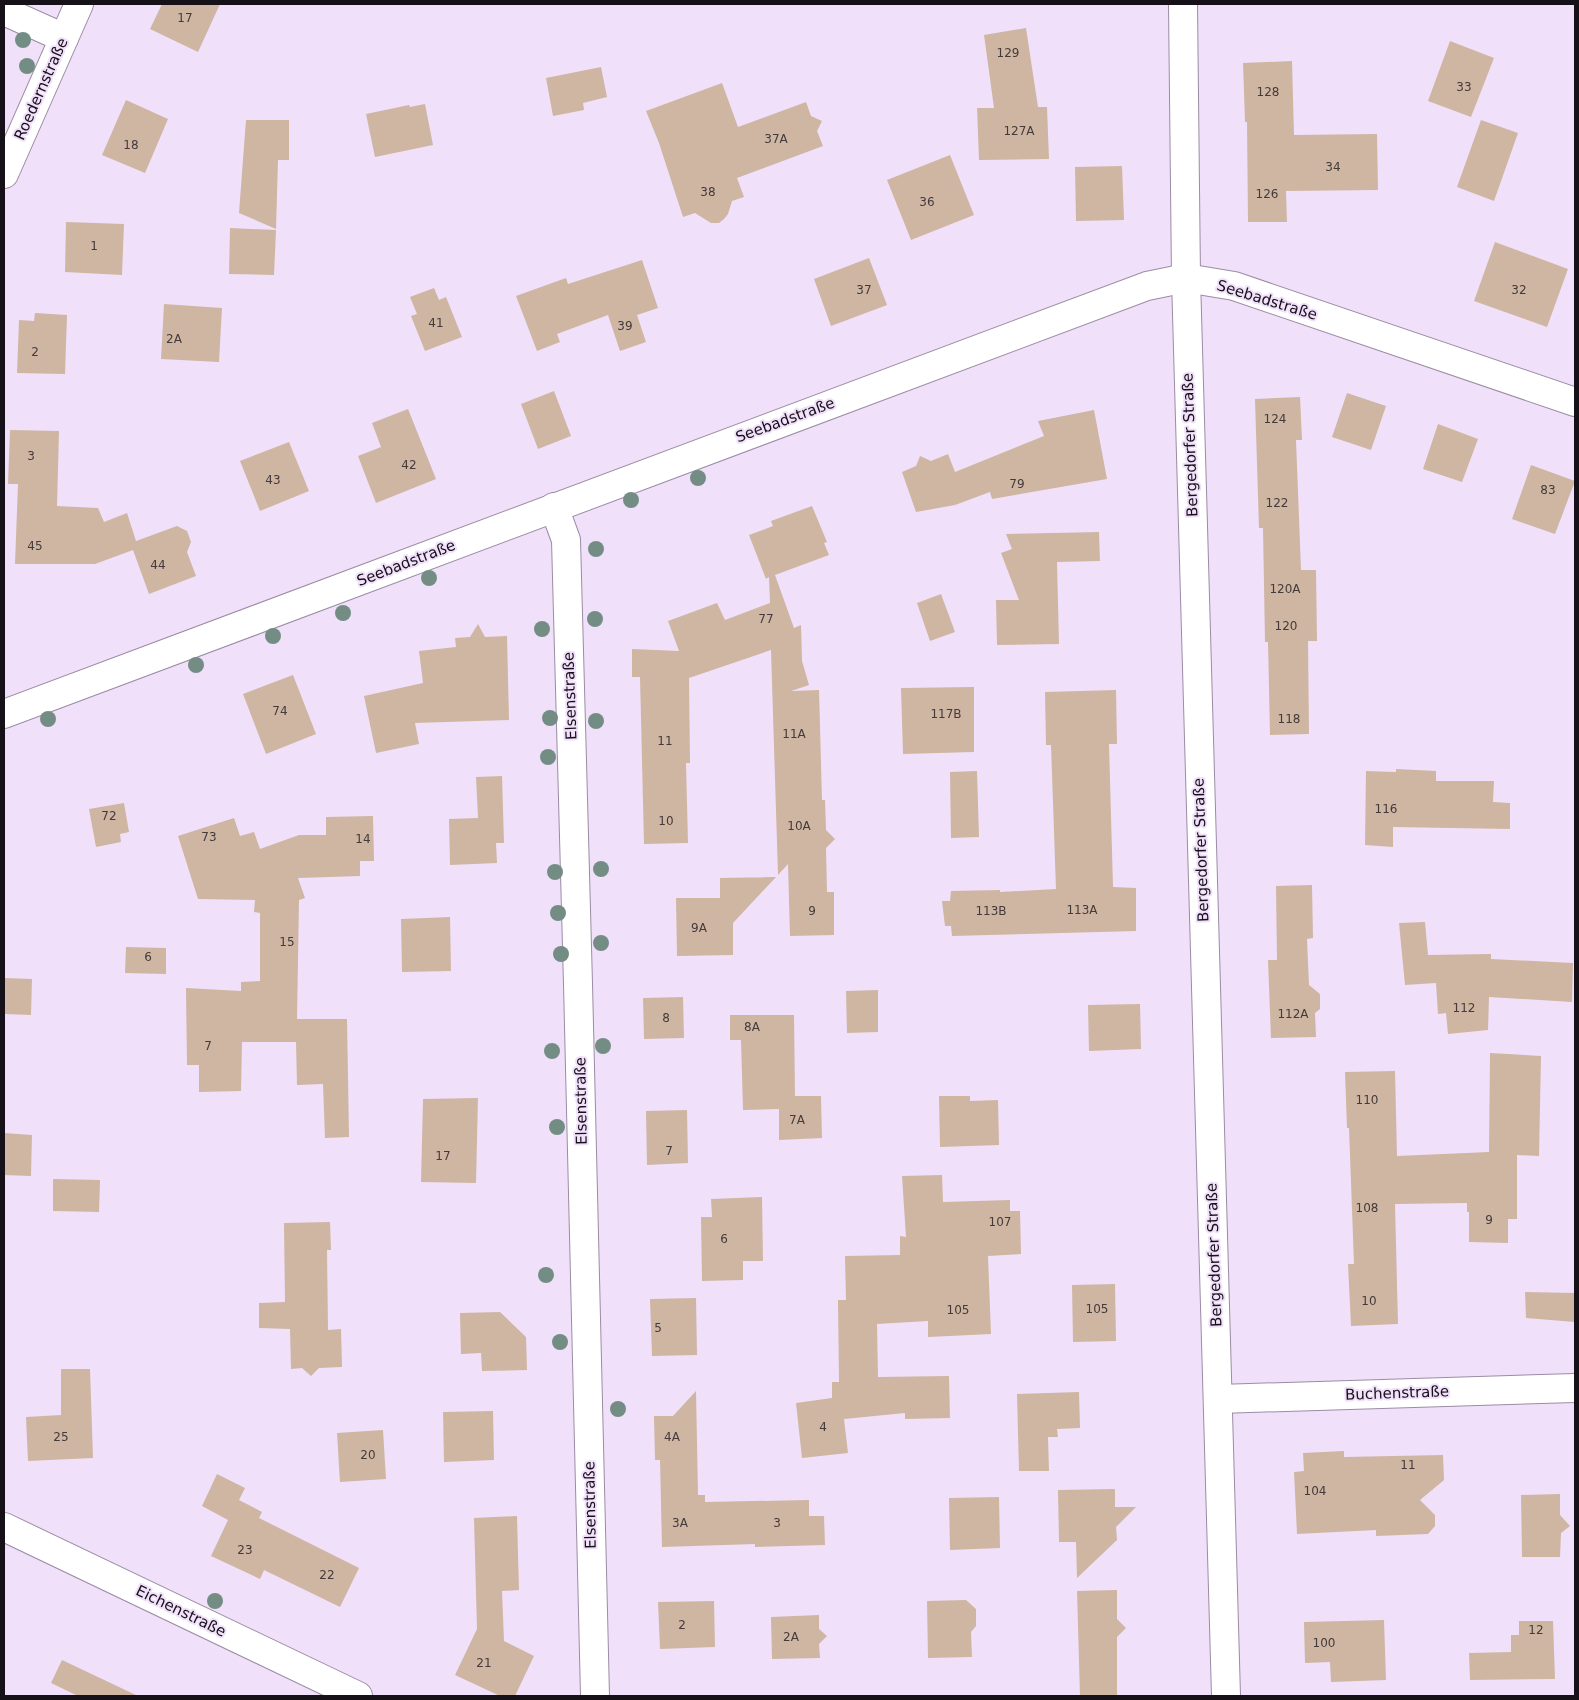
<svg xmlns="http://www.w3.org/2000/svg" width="1579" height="1700" viewBox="0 0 1579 1700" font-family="'DejaVu Sans',sans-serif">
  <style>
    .building { fill: #ceb6a2 }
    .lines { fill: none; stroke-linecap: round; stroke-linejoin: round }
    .minor-casing { stroke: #9b8ca4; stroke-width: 30 }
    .minor { stroke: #fff; stroke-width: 28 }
    .tree { fill: #748d84 }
    .labels { text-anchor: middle; stroke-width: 4; stroke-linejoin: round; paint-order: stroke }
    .number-label { font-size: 12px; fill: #443a3b }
    .street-label { font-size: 15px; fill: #161019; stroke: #f1e0fa }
  </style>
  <rect width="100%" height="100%" fill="#f1e0fa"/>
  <g class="building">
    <polygon points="162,4 220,4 198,52 150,29"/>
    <polygon points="1026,28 1038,107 1047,107 1049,159 979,160 977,108 994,108 984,35"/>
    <polygon points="1450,41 1494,58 1471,117 1428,101"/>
    <polygon points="1292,61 1294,135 1377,134 1378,190 1286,191 1287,222 1248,222 1247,122 1245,122 1243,63"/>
    <polygon points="601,67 607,97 583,103 584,110 553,116 546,78"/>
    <polygon points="722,83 738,127 806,102 811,116 822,121 817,131 823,146 737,178 744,197 732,201 728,214 724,219 719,223 711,223 695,213 683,217 659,143 646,111"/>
    <polygon points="126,100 168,119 145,173 102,155"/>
    <polygon points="425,104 433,145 375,157 366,114 409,105 410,107"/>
    <polygon points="246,120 289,120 289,160 278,160 276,229 239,213"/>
    <polygon points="1481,120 1518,133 1494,201 1457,187"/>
    <polygon points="950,155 974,215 911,240 887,180"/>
    <polygon points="1122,166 1124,220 1076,221 1075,167"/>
    <polygon points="66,222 124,224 122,275 65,272"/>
    <polygon points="230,228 276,230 274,275 229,274"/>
    <polygon points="1495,242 1568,269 1547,327 1474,301"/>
    <polygon points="869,258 887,305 831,326 814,279"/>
    <polygon points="642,260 658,308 637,315 646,342 620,351 608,315 557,334 560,342 537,351 516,296 566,278 568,284"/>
    <polygon points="434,288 439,300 446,297 462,337 425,351 411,316 417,314 410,297"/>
    <polygon points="164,304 222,308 219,362 161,359"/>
    <polygon points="35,313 67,315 65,374 17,373 19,320 34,321"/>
    <polygon points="554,391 571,436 538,449 521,404"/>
    <polygon points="1347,393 1386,406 1371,450 1332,437"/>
    <polygon points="1300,397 1302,440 1296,440 1301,570 1316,570 1317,641 1308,641 1309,734 1270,735 1268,642 1265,642 1263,528 1259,528 1255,399"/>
    <polygon points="408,409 436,479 376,503 358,456 381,447 372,423"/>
    <polygon points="1094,410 1107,479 992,499 990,492 955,505 916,512 902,472 916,466 920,456 931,461 948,454 955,472 1044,436 1038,421"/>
    <polygon points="1438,424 1478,439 1462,482 1423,469"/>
    <polygon points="10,430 59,431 57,506 98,508 104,522 127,513 136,541 177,526 187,531 191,542 187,552 196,576 149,594 133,550 95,564 15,564 18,484 8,484"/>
    <polygon points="289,442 309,491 260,511 240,461"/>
    <polygon points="1531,465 1575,481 1555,534 1512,519"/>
    <polygon points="812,506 827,542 824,543 829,555 775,575 794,628 801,625 802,661 809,685 791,691 819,690 822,800 825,800 826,830 835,839 826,848 827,892 834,892 834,935 790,936 788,864 778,875 771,650 689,678 690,763 686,763 688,843 644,844 640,677 632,677 632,649 679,651 668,621 717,603 725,620 770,603 769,577 766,579 749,535 773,526 771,521"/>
    <polygon points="1099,532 1100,561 1057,562 1059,644 997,645 996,600 1019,600 1001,553 1012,549 1006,534"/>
    <polygon points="941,594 955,632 930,641 917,603"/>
    <polygon points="478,624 485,637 507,636 509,720 415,723 419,744 376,753 364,696 423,683 419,651 456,647 455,638 470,637"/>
    <polygon points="293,675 316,734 266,754 243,694"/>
    <polygon points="974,687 974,752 903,754 901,688"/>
    <polygon points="1116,690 1117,744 1109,744 1113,887 1136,888 1136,931 952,936 951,926 945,926 942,901 950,901 951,891 1000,890 1000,892 1056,889 1051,745 1046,745 1045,692"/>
    <polygon points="1396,769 1436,771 1436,781 1494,781 1493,802 1510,803 1510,829 1393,827 1393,847 1365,845 1366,771 1396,772"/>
    <polygon points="977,771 979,837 951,838 950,772"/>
    <polygon points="502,776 504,843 496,843 497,863 450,865 449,819 478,818 476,777"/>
    <polygon points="124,803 129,832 120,834 121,842 96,847 89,809"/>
    <polygon points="373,816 374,861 360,861 360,876 298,878 305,898 299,900 297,1019 347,1019 349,1137 325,1138 323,1084 297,1085 296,1042 242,1042 241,1091 199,1092 199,1065 187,1065 186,988 241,991 241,982 260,981 260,913 254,912 255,900 198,899 178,836 234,818 240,836 254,832 260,849 299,835 326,835 326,817"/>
    <polygon points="776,877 733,923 733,955 677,956 676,898 720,898 720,878"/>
    <polygon points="1312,885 1313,938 1307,939 1309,985 1320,994 1320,1009 1315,1013 1316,1037 1271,1038 1268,960 1277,960 1276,886"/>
    <polygon points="450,917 451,971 402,972 401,919"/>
    <polygon points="1425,922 1428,955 1491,954 1491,959 1573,963 1572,1002 1489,997 1488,1030 1448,1034 1446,1013 1438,1014 1436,983 1405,985 1399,923"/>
    <polygon points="126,947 166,948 166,974 125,973"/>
    <polygon points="4,978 32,979 31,1015 4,1014"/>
    <polygon points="878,990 878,1032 847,1033 846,991"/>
    <polygon points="683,997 684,1038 644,1039 643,998"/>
    <polygon points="1140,1004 1141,1049 1089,1051 1088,1005"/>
    <polygon points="730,1015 794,1015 795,1096 821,1096 822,1138 779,1140 779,1109 743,1110 741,1040 730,1040"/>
    <polygon points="1490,1053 1541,1056 1539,1156 1517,1155 1517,1219 1508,1219 1508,1243 1469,1242 1469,1212 1467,1212 1467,1203 1395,1204 1398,1324 1351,1326 1348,1264 1354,1264 1349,1128 1347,1128 1345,1072 1395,1071 1397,1156 1489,1152"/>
    <polygon points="939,1096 970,1096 970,1101 998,1100 999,1145 940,1147"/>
    <polygon points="478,1098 476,1183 421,1182 423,1099"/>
    <polygon points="687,1110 688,1163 647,1165 646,1111"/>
    <polygon points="4,1133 32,1135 31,1176 4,1175"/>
    <polygon points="942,1175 943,1202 1010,1200 1010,1211 1020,1211 1021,1254 988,1256 991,1334 928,1337 928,1321 877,1324 878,1377 949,1376 950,1418 905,1419 905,1413 844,1419 848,1453 802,1458 796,1403 832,1398 832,1382 839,1382 838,1300 846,1300 845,1256 900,1255 900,1236 906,1237 902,1176"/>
    <polygon points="53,1179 100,1180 99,1212 53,1211"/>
    <polygon points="762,1197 763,1261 743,1261 743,1280 702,1281 701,1217 712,1217 711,1199"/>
    <polygon points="330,1222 331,1250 327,1250 328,1330 341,1329 342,1367 319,1368 311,1376 302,1368 291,1369 290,1329 259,1328 259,1303 285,1302 284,1223"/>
    <polygon points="1115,1284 1116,1341 1073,1342 1072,1285"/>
    <polygon points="1525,1292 1575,1293 1575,1322 1526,1318"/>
    <polygon points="696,1298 697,1355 652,1356 650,1299"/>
    <polygon points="500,1312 526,1337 527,1370 482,1371 481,1353 461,1354 460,1313"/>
    <polygon points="61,1369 90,1369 93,1458 28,1461 26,1417 61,1415"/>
    <polygon points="696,1391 698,1495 705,1495 705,1502 809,1500 809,1516 824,1516 825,1545 755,1547 755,1544 662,1547 660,1460 655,1460 654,1416 673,1416"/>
    <polygon points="1079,1392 1080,1428 1057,1429 1058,1437 1048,1437 1049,1471 1019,1471 1017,1394"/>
    <polygon points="493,1411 494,1460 444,1462 443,1412"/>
    <polygon points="383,1430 386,1479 340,1482 337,1433"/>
    <polygon points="1344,1451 1344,1457 1443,1455 1444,1480 1420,1500 1435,1515 1435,1526 1428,1534 1376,1536 1376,1530 1297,1534 1294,1472 1304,1471 1303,1453"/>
    <polygon points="217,1474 245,1488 239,1500 262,1512 259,1518 359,1568 340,1607 264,1570 260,1579 211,1556 228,1520 202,1506"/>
    <polygon points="1115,1489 1115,1507 1136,1507 1116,1527 1117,1540 1077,1578 1076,1542 1059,1542 1058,1490"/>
    <polygon points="1560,1494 1560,1515 1570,1526 1561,1533 1560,1557 1522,1557 1521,1495"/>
    <polygon points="999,1497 1000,1548 950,1550 949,1498"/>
    <polygon points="517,1516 519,1590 502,1591 504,1641 534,1656 515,1696 500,1696 455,1675 477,1629 474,1518"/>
    <polygon points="1117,1590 1117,1619 1126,1628 1117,1637 1117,1696 1080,1696 1077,1591"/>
    <polygon points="966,1600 976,1609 976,1626 971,1632 972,1657 928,1658 927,1601"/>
    <polygon points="714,1601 715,1647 660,1649 658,1602"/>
    <polygon points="819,1615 819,1629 827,1636 819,1644 820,1658 772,1659 771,1617"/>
    <polygon points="1384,1620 1386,1680 1331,1682 1330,1662 1305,1663 1304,1622"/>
    <polygon points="1519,1621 1553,1621 1555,1679 1470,1680 1469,1653 1511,1652 1511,1635 1519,1635"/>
    <polygon points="62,1660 138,1696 78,1696 51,1683"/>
  </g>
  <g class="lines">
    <g class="minor-casing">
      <g id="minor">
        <polyline points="1183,4 1186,278 1226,1696"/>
        <polyline points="4,11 64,38"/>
        <polyline points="4,174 79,4"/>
        <polyline points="554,507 566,540 578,984 595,1696"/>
        <polyline points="4,714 1147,286 1186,278 1234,286 1575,402"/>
        <polyline points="1219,1399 1575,1388"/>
        <polyline points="4,1527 358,1696"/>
      </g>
    </g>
    <use href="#minor" class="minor"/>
  </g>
  <g class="tree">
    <circle cx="23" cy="40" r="8"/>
    <circle cx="27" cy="66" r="8"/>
    <circle cx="698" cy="478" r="8"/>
    <circle cx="631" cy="500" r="8"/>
    <circle cx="596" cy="549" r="8"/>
    <circle cx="429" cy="578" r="8"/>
    <circle cx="343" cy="613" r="8"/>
    <circle cx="595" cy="619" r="8"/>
    <circle cx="542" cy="629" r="8"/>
    <circle cx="273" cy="636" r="8"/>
    <circle cx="196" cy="665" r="8"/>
    <circle cx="550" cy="718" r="8"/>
    <circle cx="48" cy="719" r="8"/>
    <circle cx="596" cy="721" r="8"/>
    <circle cx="548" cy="757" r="8"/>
    <circle cx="601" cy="869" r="8"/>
    <circle cx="555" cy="872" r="8"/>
    <circle cx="558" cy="913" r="8"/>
    <circle cx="601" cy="943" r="8"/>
    <circle cx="561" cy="954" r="8"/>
    <circle cx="603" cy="1046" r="8"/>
    <circle cx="552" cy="1051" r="8"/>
    <circle cx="557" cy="1127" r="8"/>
    <circle cx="546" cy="1275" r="8"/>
    <circle cx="560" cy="1342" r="8"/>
    <circle cx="618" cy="1409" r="8"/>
    <circle cx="215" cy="1601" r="8"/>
  </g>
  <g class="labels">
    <g class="number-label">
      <text x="185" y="22">17</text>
      <text x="1008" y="57">129</text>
      <text x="1464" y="91">33</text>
      <text x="1268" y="96">128</text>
      <text x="1019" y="135">127A</text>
      <text x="776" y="143">37A</text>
      <text x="131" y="149">18</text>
      <text x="1333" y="171">34</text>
      <text x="708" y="196">38</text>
      <text x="1267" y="198">126</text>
      <text x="927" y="206">36</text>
      <text x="94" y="250">1</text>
      <text x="864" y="294">37</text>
      <text x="1519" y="294">32</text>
      <text x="436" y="327">41</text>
      <text x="625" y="330">39</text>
      <text x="174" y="343">2A</text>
      <text x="35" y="356">2</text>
      <text x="1275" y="423">124</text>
      <text x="31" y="460">3</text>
      <text x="409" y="469">42</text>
      <text x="273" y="484">43</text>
      <text x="1017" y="488">79</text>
      <text x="1548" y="494">83</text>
      <text x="1277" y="507">122</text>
      <text x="35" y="550">45</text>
      <text x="158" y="569">44</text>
      <text x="1285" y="593">120A</text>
      <text x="766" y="623">77</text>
      <text x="1286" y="630">120</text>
      <text x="280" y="715">74</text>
      <text x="946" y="718">117B</text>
      <text x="1289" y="723">118</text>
      <text x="794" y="738">11A</text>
      <text x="665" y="745">11</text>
      <text x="1386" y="813">116</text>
      <text x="109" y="820">72</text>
      <text x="666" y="825">10</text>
      <text x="799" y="830">10A</text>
      <text x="209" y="841">73</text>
      <text x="363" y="843">14</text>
      <text x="1082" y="914">113A</text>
      <text x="812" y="915">9</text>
      <text x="991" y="915">113B</text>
      <text x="699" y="932">9A</text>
      <text x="287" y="946">15</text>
      <text x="148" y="961">6</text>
      <text x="1464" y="1012">112</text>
      <text x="1293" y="1018">112A</text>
      <text x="666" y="1022">8</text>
      <text x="752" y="1031">8A</text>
      <text x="208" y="1050">7</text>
      <text x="1367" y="1104">110</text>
      <text x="797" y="1124">7A</text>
      <text x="669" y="1155">7</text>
      <text x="443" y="1160">17</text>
      <text x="1367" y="1212">108</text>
      <text x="1489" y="1224">9</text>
      <text x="1000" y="1226">107</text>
      <text x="724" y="1243">6</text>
      <text x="1369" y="1305">10</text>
      <text x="1097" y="1313">105</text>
      <text x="958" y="1314">105</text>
      <text x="658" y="1332">5</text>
      <text x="823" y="1431">4</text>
      <text x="61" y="1441">25</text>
      <text x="672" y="1441">4A</text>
      <text x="368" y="1459">20</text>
      <text x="1408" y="1469">11</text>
      <text x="1315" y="1495">104</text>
      <text x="680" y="1527">3A</text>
      <text x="777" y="1527">3</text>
      <text x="245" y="1554">23</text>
      <text x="327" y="1579">22</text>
      <text x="682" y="1629">2</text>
      <text x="1536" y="1634">12</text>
      <text x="791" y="1641">2A</text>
      <text x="1324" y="1647">100</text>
      <text x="484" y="1667">21</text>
    </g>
    <g class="street-label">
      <text transform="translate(41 89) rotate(-66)" y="5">Roedernstraße</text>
      <text transform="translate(1267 300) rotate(17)" y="5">Seebadstraße</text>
      <text transform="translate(785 420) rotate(-20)" y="5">Seebadstraße</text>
      <text transform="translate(1190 445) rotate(-92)" y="5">Bergedorfer Straße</text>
      <text transform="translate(406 563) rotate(-21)" y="5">Seebadstraße</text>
      <text transform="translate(570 696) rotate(-92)" y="5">Elsenstraße</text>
      <text transform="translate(1201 850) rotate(-92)" y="5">Bergedorfer Straße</text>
      <text transform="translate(581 1101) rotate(-91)" y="5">Elsenstraße</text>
      <text transform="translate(1214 1255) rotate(-92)" y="5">Bergedorfer Straße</text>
      <text transform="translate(1397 1393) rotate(-2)" y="5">Buchenstraße</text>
      <text transform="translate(590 1505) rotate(-91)" y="5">Elsenstraße</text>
      <text transform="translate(181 1611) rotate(26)" y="5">Eichenstraße</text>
    </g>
  </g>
  <rect width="1579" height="1700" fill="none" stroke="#161019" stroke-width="10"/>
</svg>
